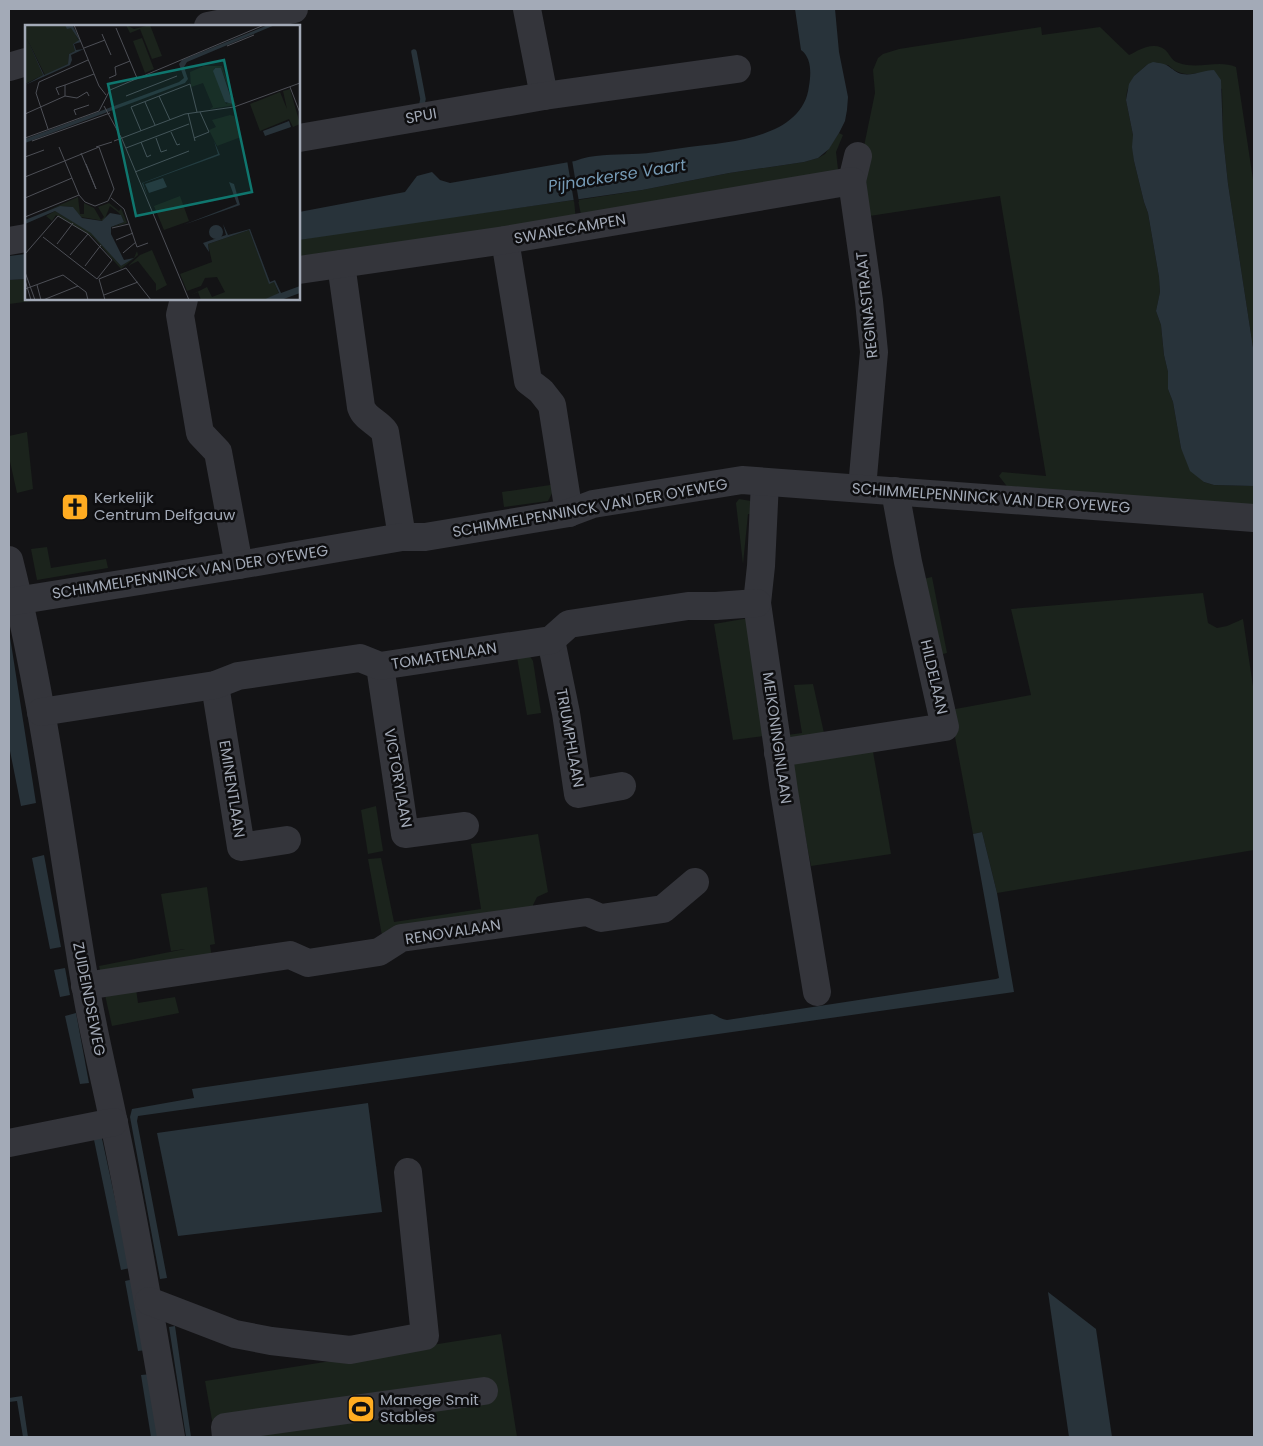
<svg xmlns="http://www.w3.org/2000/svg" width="1263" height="1446" viewBox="0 0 1263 1446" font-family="Poppins,sans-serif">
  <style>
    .green { fill: #1b231c }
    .water { fill: #28333a }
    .pier { fill: #131315 }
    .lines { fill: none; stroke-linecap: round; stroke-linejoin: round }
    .stream { stroke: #28333a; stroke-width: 5.5 }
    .minor { stroke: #34353b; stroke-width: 28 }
    .labels { text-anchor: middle; stroke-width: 5; stroke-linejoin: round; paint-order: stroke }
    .street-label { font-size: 15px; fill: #a3aab7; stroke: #0e0e10 }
    .poi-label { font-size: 15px; fill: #a3aab7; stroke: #0e0e10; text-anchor: start }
    .water-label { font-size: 16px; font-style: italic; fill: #769bb6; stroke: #0e0e10 }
    .inset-road { fill: none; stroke: #4d4f56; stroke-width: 1 }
    .view { fill: #0f766e; fill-opacity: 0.15; stroke: #0f766e; stroke-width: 2.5 }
    .inset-edge { fill: none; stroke: #a3aab7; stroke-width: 2.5 }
  </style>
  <rect width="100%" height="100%" fill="#131315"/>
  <g class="green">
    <path d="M1041 27 1042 35 1100 27 1129 55C1137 51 1146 45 1155 46 1170 47 1168 60 1179 63 1199 70 1218 59 1236 67L1254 186V354L1228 184 1223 137 1222 89 1197 73C1186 76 1176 73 1168 65L1148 64 1134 76 1127 91 1126 100 1133 135 1134 161 1144 202 1148 213 1159 277 1160 292 1156 311 1161 325 1164 355 1168 372V389L1173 402 1181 448 1204 482 1214 485 1254 486V511L1012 493 999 476 1002 472 1046 476 1000 196 863 217 857 180 875 93 873 70 878 58 883 54 899 49Z"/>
    <polygon points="839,133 843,135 836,152 839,178 582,220 578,200 642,190 729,173 804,162 818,158 825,154"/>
    <polygon points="574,200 576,221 299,264 299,240 338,233"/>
    <polygon points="26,279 26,299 47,299 9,304 9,280"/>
    <polygon points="27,432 33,489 17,493 9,457 9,436"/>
    <polygon points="557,484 548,501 504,507 502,492"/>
    <polygon points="739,499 751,501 755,515 748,514 743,564 736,503"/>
    <polygon points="47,547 51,568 106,559 108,568 37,580 31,549"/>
    <polygon points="932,577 947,653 934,656 918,580"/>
    <polygon points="1203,593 1208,623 1217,628 1227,626 1243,619 1254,693 1254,850 997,893 982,832 973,834 950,710 1031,695 1011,609"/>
    <polygon points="749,618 772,735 733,740 714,624"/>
    <polygon points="529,655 533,661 541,713 527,715 517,657"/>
    <polygon points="813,684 824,733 795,743 787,735 802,733 794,685"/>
    <polygon points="872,746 891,854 811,866 792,766 800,757"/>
    <polygon points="376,806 383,851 368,854 361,810"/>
    <polygon points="538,834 548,892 537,897 533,905 533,911 383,941 368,859 381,858 394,922 481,909 471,844"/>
    <polygon points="207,887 215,944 210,945 212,959 101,974 99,966 185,949 171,951 161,894"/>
    <polygon points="136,989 138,1003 175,997 179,1013 112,1026 105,995"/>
    <polygon points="501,1334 517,1437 215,1437 205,1381"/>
  </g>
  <g class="water">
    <path d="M795 9H835L839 52 848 97 847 110 845 121 839 133 829 149 818 158 804 162 729 173 642 190 299 240V212L405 192 417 176 432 172 440 180 450 183 575 161C592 154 614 155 632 154 651 154 671 149 689 147 730 142 803 138 809 86 811 74 812 58 801 50Z"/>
    <path d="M1153 62C1158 63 1164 63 1168 66 1173 69 1176 73 1182 74 1194 76 1203 70 1214 70L1221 80 1223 137 1228 184 1254 354V486L1214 485 1204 482 1190 471 1181 448 1173 402 1168 389V372L1164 355 1161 325 1156 311 1160 292 1159 277 1148 213 1144 202 1134 161 1132 147 1133 135 1126 100 1129 84 1134 76 1148 64Z"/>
    <polygon points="26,254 26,279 9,280 9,256"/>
    <polygon points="9,637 10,637 36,803 21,806 9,746"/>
    <path d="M982 832 997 893 1014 992 138 1116 137 1121 167 1278 160 1279 130 1117 132 1109 194 1098 192 1089 712 1014C717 1015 719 1019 727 1020L996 979 999 978 973 834Z"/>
    <polygon points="44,855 61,947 50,949 32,858"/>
    <polygon points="65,968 70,995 60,997 54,970"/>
    <polygon points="76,1013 89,1083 80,1084 65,1016"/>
    <polygon points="368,1103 382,1212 178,1236 157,1133"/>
    <polygon points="101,1134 130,1268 121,1270 93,1135"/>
    <polygon points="134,1279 147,1350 138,1351 125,1281"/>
    <polygon points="1048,1292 1096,1329 1112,1437 1069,1437"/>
    <polygon points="175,1326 191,1437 186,1437 169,1327"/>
    <polygon points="152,1374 161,1437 151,1437 141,1375"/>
    <polygon points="22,1396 28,1437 23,1437 17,1401 9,1402 9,1398"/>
  </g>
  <polygon class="pier" points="567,160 572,160 579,202 574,202"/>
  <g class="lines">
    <polyline class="stream" points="414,52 423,99 421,109"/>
    <g class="minor">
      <polyline points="527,9 544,96"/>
      <polyline points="208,26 294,9"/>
      <polyline points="9,67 26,62"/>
      <polyline points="299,138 544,96 737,69"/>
      <polyline points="852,181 858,156"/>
      <polyline points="505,240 528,381 541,391 552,405 569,513"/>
      <polyline points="9,241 26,238"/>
      <path d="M341 264 361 407C365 419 378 422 385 432L402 537"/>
      <polyline points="299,270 505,240 852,181 869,301 874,352 862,488"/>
      <polyline points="184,299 180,315 200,433 218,452 239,565"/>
      <polyline points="765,482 761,566 757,603 784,791 817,992"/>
      <path d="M9 560C44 699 61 842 85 983 93 1033 106 1083 116 1133 137 1234 154 1335 171 1437"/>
      <polyline points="9,602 239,565 402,537 425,537 569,513 593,504 742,480 1254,518"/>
      <polyline points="551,640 566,713 578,794 622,786"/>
      <polyline points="380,666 405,834 465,826"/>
      <polyline points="215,685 241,847 287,840"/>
      <polyline points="41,712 215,685 238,676 360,658 380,666 551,640 569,624 688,606 716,606 757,603"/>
      <polyline points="778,753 945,727 908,562 895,491"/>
      <polyline points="85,986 290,955 308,963 379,952 401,938 587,912 601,918 663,909 695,882"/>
      <polyline points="9,1143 114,1122"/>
      <polyline points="149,1301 235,1334 271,1341 350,1350 425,1336 408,1172"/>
      <polyline points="226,1437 225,1427 484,1391"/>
    </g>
  </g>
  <defs>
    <g id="church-square" transform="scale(1.4375)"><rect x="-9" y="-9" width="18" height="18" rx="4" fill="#ffac21" stroke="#0e0e10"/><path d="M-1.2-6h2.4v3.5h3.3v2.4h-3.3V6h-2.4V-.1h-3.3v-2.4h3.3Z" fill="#111"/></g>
    <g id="stadium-square" transform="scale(1.4375)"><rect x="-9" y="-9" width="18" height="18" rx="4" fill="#ffac21" stroke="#0e0e10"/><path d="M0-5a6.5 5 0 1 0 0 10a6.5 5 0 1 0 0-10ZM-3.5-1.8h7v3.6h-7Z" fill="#111"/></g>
  </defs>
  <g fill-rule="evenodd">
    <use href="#church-square" x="75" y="507"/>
    <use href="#stadium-square" x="361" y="1409"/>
  </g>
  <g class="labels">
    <g class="street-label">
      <text transform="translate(421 116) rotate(-10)" y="5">SPUI</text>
      <text transform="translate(570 229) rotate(-10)" y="5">SWANECAMPEN</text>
      <text transform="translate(867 305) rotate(-96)" y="5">REGINASTRAAT</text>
      <text transform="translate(991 498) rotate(4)" y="5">SCHIMMELPENNINCK VAN DER OYEWEG</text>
      <text transform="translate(590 508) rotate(-10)" y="5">SCHIMMELPENNINCK VAN DER OYEWEG</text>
      <text transform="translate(190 572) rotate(-9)" y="5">SCHIMMELPENNINCK VAN DER OYEWEG</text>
      <text transform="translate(444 656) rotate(-9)" y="5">TOMATENLAAN</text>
      <text transform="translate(934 677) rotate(77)" y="5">HILDELAAN</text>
      <text transform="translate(570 738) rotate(80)" y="5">TRIUMPHLAAN</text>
      <text transform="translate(777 738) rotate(82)" y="5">MEIKONINGINLAAN</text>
      <text transform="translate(398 778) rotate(80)" y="5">VICTORYLAAN</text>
      <text transform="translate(232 789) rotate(81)" y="5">EMINENTLAAN</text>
      <text transform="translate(453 932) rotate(-9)" y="5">RENOVALAAN</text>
      <text transform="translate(89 999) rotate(79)" y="5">ZUIDEINDSEWEG</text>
    </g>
    <g class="poi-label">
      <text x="94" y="503">Kerkelijk<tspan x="94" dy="17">Centrum Delfgauw</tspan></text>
      <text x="380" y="1405">Manege Smit<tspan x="380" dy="17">Stables</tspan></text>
    </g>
    <g class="water-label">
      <text transform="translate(617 175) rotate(-9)" y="6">Pijnackerse Vaart</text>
    </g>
  </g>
  <g transform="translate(25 25)">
    <rect width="275" height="275" fill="#131315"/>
    <path d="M0 0H40L46 2 54 16 48 19 50 26 44 29 43 39 20 50 2 14 18 50 0 59ZM101 0 109 4 125 0 137 31 127 34 115 4 105 8ZM117 13 129 44 120 48 108 16ZM179 41H197L211 80 185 84 188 82 178 58 166 62 165 47ZM189 43H196L208 75 201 79ZM265 64 275 99 268 102 264 94 235 106 225 79 255 67 262 84 258 66ZM205 90 209 91 216 112 192 121 184 105 191 102 187 95ZM155 171 164 196 139 205 129 181ZM53 172 55 189H59V178L69 183 76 195 79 192 73 182 84 178 94 186 96 183 102 198 85 203 99 197 94 188 85 181 79 196 56 192 47 182 35 181 19 187ZM30 186 66 207 96 241 109 233 112 226 113 230 96 244 68 212 31 190 27 196 21 191ZM224 205 244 258 249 257 254 269 238 275H176L173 267 164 271 182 262 187 272 200 267 192 252 180 253 176 261 162 266 155 249 187 237 183 219ZM127 225 142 260 131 266V259L113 236 103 241 115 230Z" fill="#1b231c" fill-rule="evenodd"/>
    <path d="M40 0 48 1 56 17 49 19 51 25 59 24 46 30 47 35 45 40 0 60 18 50 2 14 19 50 43 39 44 29 50 26 48 19 54 15 46 3 42 4ZM243 0H250L162 37 159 42 163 54 160 58 0 118V114L154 57 159 53 154 39 157 35ZM190 43H196L208 79 200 77 188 46ZM264 96 266 102 240 111 238 106ZM189 116 195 130 118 158 123 173 117 158 193 129ZM138 153 142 162 124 168 120 159ZM204 157 209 159 215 180 158 200 212 179ZM35 181 48 182 57 193 77 196 85 188 96 190 99 197 86 202V209L99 235 109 233 96 241 66 208 30 186 0 199V195ZM198 199 203 210 225 204 245 257 250 255 256 268 275 261V268L256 275H238L254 268 249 257 244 259 224 205 183 219 184 227 178 218 201 210ZM184 207a7 7 0 1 1 14 0a7 7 0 1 1-14 0Z" fill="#28333a"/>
    <path class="inset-road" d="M49 0 74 61 81 70M91 3 112 53M77 9 86 30M202 21 229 10M59 23 80 15M84 53 91 50 90 42 105 36M265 62 275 88M34 70 31 63 40 60M40 71V60L69 49M40 71 52 73 62 67 64 71M101 71 152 51M134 71 145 95M120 77 130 100M79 81 97 114 164 275M163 88 170 116M0 89 40 71M51 90 49 85 64 80M23 104 11 68 14 57 63 35M116 106 106 82 165 59 172 87M146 107 152 120 155 119M0 113 74 86 85 65 239 0M131 113 136 127 142 125M169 113 184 107 175 87M7 116 85 88M89 116 160 89 209 82 275 58M116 117 122 132 126 130M34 122 54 170 60 177 70 181 83 176 89 164 74 122M71 122 87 117M101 123 164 99M56 128 71 164 61 139M0 132 19 125M110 147 164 126M0 152 74 122M0 173 47 153M86 173 99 184 112 222 123 218M0 192 54 170M87 203 104 199M91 215 108 208M32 219 48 198M98 228 111 217M0 229 33 191 63 209 87 235 72 254 18 212M45 230 63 209M60 241 76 220M0 247 10 275M0 255 6 275M12 260 16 275M0 264 38 250 61 267 63 275M79 270 113 257M18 275 53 261M80 275 74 254 101 243 126 275"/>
    <path class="view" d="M199 35 227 167 111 191 83 59Z"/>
    <rect width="275" height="275" class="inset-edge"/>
  </g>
  <rect width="1263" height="1446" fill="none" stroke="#a3aab7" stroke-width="20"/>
</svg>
